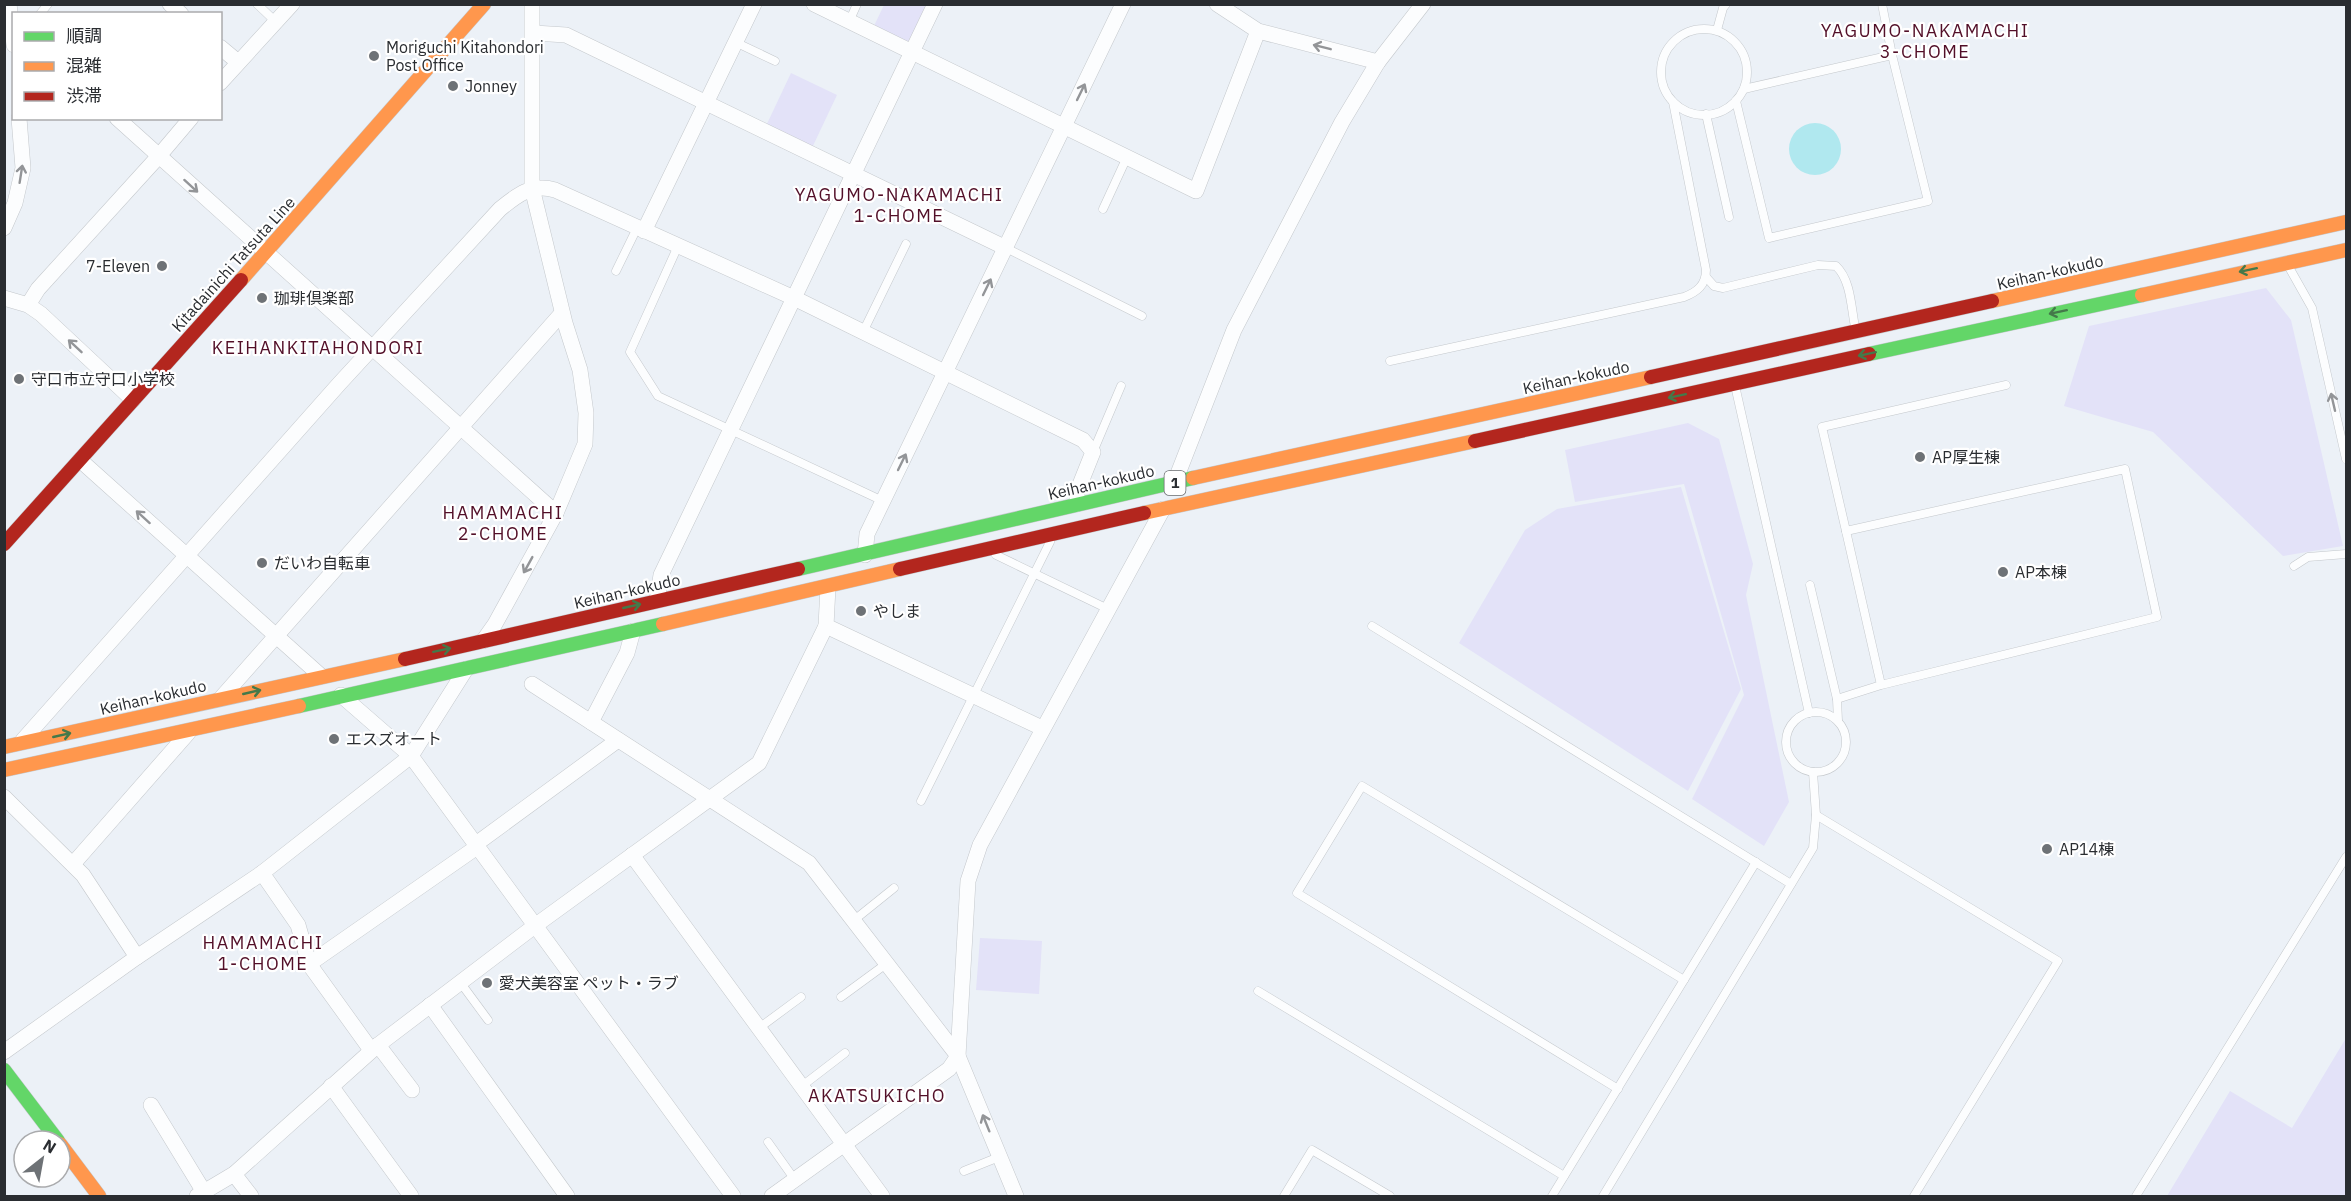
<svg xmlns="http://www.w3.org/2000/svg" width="2351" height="1201" viewBox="0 0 2351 1201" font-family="'IBM Plex Sans','Noto Sans JP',sans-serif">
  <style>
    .green { fill: #e3e2f8 }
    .water { fill: #b0e8ef }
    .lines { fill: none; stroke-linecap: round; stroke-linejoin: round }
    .lane-casing { stroke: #c4c8cc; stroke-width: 9 }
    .street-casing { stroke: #c4c8cc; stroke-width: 16 }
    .fast-casing { stroke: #c4c8cc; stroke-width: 15 }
    .slow-casing { stroke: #c4c8cc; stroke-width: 15 }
    .jam-casing { stroke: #c4c8cc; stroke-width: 15 }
    .lane { stroke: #fcfdfe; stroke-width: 8 }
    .street { stroke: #fcfdfe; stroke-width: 15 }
    .fast { stroke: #63d668; stroke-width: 14 }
    .slow { stroke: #ff974d; stroke-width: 14 }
    .jam { stroke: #b3261e; stroke-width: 14 }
    .oneway { stroke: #939598 }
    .oneway2 { stroke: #44794a }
    .poi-dot { fill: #6e7276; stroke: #fff; stroke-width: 2 }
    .labels { text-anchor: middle; stroke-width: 4.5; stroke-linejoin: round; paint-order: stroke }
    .shield { fill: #fff; stroke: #6a6c6f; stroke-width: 1.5 }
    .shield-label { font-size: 15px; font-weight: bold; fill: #2a2d31 }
    .poi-label { font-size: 16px; fill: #2a2d31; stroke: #fff; text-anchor: start }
    .street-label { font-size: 16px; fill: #2a2d31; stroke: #fff }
    .neighbourhood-label { font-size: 18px; letter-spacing: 1.5px; fill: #520f28; stroke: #fff }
  </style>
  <rect width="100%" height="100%" fill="#ecf1f7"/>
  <g class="green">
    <polygon points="884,5 931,5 914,41 907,44 873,28"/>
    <polygon points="791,73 837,95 811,150 765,128"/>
    <polygon points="2266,288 2291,320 2343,546 2283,556 2153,432 2064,406 2089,326"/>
    <polygon points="1688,423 1719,439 1753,564 1746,595 1789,802 1764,846 1692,799 1744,695 1684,484 1575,502 1565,450"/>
    <polygon points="1681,487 1741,689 1688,791 1459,643 1525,530 1557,509"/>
    <polygon points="980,938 1042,941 1039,994 976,990"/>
    <polygon points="2346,1038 2346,1196 2167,1196 2230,1091 2292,1128"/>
  </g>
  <circle class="water" cx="1815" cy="149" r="26"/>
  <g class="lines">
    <g class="lane-casing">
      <g id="lane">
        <polyline points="257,4 276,22"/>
        <polyline points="1882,4 1892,55"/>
        <polyline points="40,14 48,4"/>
        <polyline points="849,22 857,4"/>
        <circle cx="1704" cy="72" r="43"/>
        <polyline points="1717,30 1723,8 1726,4"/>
        <polyline points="735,42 775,61"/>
        <polyline points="1736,101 1769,238 1928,201 1892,55 1744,89"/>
        <polyline points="1706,114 1729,217"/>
        <polyline points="1103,209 1127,157"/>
        <polyline points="678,246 630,352 658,396 883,501"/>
        <polyline points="1006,248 1142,316"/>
        <polyline points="2290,269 2312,308 2346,459"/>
        <polyline points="616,271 637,228"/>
        <path d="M1706 277 1714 286 1723 288 1818 265 1836 266C1851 280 1851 307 1855 327"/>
        <polyline points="863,332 906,244"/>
        <path d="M1390 361 1684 297C1697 292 1706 285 1706 270L1673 102"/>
        <polyline points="1736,390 1809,713"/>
        <polyline points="1093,452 1121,386"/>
        <polyline points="1846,531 1822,427 2006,385"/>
        <polyline points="996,555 1108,609"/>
        <polyline points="2294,566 2308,557 2346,554"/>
        <polyline points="1810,585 1837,699 1838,721"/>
        <polyline points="1372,626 1791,884"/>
        <polyline points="1837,699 1881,685 2157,617 2125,469 1846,531 1881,685"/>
        <circle cx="1816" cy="742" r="30"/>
        <polyline points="921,801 1050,542"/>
        <polyline points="1816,815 2058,961 1914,1196"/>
        <polyline points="853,921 894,888"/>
        <polyline points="460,982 488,1020"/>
        <polyline points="1258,991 1564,1176"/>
        <polyline points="841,997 886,964"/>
        <polyline points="759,1028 801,997"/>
        <polyline points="802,1086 845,1053"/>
        <polyline points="1618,1089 1297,893 1362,786 1684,980"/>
        <polyline points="768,1142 795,1180"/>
        <polyline points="964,1171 999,1157"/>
        <polyline points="1284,1196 1312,1150 1390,1196"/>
        <polyline points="1552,1196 1756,862"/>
        <polyline points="1603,1196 1813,848 1816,815 1813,772"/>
        <polyline points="2136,1196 2346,857"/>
      </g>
    </g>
    <g class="street-casing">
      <g id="street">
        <polyline points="9,4 14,45"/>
        <polyline points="170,4 181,14"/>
        <polyline points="814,4 1196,191 1258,31"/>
        <polyline points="1217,4 1258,31 1378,62"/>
        <polyline points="534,33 566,35 1006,248"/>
        <polyline points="220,47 238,62"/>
        <polyline points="220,83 292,4"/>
        <polyline points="117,118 556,513"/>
        <polyline points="4,228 15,203 23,168 19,118"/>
        <polyline points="644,231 754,4"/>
        <polyline points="4,298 28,305 41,314 133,400"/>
        <polyline points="28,305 38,289 158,157 191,118"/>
        <polyline points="80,460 321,676"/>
        <polyline points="1174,484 1234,330 1342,122 1378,62 1423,4"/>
        <polyline points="865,555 867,534 1123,4"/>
        <polyline points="828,587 826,626 1042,728"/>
        <polyline points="657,600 661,575 935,4"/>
        <polyline points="483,641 495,624 556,513 585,444 586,413 580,370 565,323 532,188 532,4"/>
        <polyline points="532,684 809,863 958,1056 1016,1196"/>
        <polyline points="341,695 411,756 733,1196"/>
        <polyline points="222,697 562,313"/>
        <polyline points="591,722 627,653 633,631"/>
        <path d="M23 740 339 384 500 209C517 195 532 183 555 190L794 298 1083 440 1093 452 1077 492V504"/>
        <polyline points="4,797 83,875 137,957"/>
        <polyline points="476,844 618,740"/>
        <polyline points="632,855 882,1196"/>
        <polyline points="73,864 188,733"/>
        <polyline points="262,873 298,925 309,964 371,1050"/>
        <polyline points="309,964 477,847"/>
        <polyline points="430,1005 567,1196"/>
        <polyline points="378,1045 412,1090"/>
        <polyline points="4,1052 137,957 262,873 411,756 466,669"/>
        <polyline points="331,1086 411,1196"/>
        <polyline points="151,1105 204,1192"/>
        <polyline points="234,1174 251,1196"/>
        <polyline points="197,1196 234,1174 378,1045 536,925 759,763 826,626"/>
        <polyline points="772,1196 949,1069 958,1056 968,881 980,845 1163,509"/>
      </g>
    </g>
    <g class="fast-casing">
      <g id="fast">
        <polyline points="1869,354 2142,295"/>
        <polyline points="798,569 1193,478"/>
        <polyline points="299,706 663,624"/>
        <polyline points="4,1070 58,1141"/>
      </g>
    </g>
    <g class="slow-casing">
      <g id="slow">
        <polyline points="241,280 484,4"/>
        <polyline points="2142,295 2346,250"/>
        <polyline points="1992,301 2346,222"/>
        <polyline points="1193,478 1651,377"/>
        <polyline points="1144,513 1475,441"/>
        <polyline points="663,624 900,569"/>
        <polyline points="4,747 405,659"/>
        <polyline points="4,770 299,706"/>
        <polyline points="60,1144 99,1196"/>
      </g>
    </g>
    <g class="jam-casing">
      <g id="jam">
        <polyline points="1651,377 1992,301"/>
        <polyline points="1475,441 1869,354"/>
        <polyline points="4,544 241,280"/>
        <polyline points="900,569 1144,513"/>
        <polyline points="405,659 798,569"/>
      </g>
    </g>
    <use href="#lane" class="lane"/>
    <use href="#street" class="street"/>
    <use href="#fast" class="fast"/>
    <use href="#slow" class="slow"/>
    <use href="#jam" class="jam"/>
  </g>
  <defs><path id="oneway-shaft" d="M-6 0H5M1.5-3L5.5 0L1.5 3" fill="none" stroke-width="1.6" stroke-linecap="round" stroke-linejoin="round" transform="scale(1.5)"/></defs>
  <g class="oneway">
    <use href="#oneway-shaft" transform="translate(1322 47) rotate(-166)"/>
    <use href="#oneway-shaft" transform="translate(1081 92) rotate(-64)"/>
    <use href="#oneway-shaft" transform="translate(21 174) rotate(-81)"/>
    <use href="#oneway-shaft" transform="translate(191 186) rotate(42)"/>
    <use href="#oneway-shaft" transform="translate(987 287) rotate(-64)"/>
    <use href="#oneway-shaft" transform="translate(75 346) rotate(-137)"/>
    <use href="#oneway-shaft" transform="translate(2333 402) rotate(-103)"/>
    <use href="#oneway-shaft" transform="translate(902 462) rotate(-64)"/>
    <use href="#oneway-shaft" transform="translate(143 517) rotate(-138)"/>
    <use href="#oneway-shaft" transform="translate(528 565) rotate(119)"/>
    <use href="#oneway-shaft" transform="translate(986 1123) rotate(-112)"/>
  </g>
  <g class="oneway2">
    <use href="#oneway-shaft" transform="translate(2248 270) rotate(168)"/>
    <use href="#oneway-shaft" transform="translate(2058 312) rotate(168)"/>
    <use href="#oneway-shaft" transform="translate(1867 354) rotate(168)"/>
    <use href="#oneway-shaft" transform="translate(1677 396) rotate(168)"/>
    <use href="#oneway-shaft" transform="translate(632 606) rotate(-13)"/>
    <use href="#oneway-shaft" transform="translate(442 650) rotate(-12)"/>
    <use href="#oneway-shaft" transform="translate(252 692) rotate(-13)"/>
    <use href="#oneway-shaft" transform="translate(62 735) rotate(-13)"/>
  </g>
  <g class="poi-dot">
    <circle cx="374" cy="56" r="6"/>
    <circle cx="453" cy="86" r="6"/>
    <circle cx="162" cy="266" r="6"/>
    <circle cx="262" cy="298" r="6"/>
    <circle cx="19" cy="379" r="6"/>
    <circle cx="1920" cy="457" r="6"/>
    <circle cx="262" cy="563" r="6"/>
    <circle cx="2003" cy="572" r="6"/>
    <circle cx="861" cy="611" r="6"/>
    <circle cx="334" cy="739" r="6"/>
    <circle cx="2047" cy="849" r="6"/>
    <circle cx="487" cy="983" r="6"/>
  </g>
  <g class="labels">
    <rect class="shield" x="1164.5" y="471" width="21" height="24" rx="4.5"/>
    <g class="shield-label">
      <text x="1175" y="488">1</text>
    </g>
    <g class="poi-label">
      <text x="386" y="53">Moriguchi Kitahondori<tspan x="386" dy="18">Post Office</tspan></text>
      <text x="465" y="92">Jonney</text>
      <text x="150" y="272" text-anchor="end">7-Eleven</text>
      <text x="274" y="304">珈琲倶楽部</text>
      <text x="31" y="385">守口市立守口小学校</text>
      <text x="1932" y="463">AP厚生棟</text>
      <text x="274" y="569">だいわ自転車</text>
      <text x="2015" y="578">AP本棟</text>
      <text x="873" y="617">やしま</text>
      <text x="346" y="745">エスズオート</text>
      <text x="2059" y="855">AP14棟</text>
      <text x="499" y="989">愛犬美容室 ペット・ラブ</text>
    </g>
    <g class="street-label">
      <text transform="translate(233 264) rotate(-48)" y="6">Kitadainichi Tatsuta Line</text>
      <text transform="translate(2050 272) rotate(-13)" y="6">Keihan-kokudo</text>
      <text transform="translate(1576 377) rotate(-12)" y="6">Keihan-kokudo</text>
      <text transform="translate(1101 482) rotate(-13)" y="6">Keihan-kokudo</text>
      <text transform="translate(627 591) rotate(-13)" y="6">Keihan-kokudo</text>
      <text transform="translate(153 697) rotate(-13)" y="6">Keihan-kokudo</text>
    </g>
    <g class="neighbourhood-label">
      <text x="1925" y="37">YAGUMO-NAKAMACHI<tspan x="1925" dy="21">3-CHOME</tspan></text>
      <text x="899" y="201">YAGUMO-NAKAMACHI<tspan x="899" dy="21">1-CHOME</tspan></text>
      <text x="318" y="354">KEIHANKITAHONDORI</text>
      <text x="503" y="519">HAMAMACHI<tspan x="503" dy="21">2-CHOME</tspan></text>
      <text x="263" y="949">HAMAMACHI<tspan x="263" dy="21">1-CHOME</tspan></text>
      <text x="877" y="1102">AKATSUKICHO</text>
    </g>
  </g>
  <rect width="2351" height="1201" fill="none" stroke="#2a2d31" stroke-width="12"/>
  <rect x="12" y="12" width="210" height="108" fill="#ffffff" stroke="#aaabad" stroke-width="1.5"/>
  <rect x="24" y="32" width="30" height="9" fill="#63d668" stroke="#aaabad" stroke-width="1.5"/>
  <text x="66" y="42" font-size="18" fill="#2a2d31">順調</text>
  <rect x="24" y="62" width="30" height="9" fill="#ff974d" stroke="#aaabad" stroke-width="1.5"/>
  <text x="66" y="72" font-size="18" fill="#2a2d31">混雑</text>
  <rect x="24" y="92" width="30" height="9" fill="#b3261e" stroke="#aaabad" stroke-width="1.5"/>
  <text x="66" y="102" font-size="18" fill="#2a2d31">渋滞</text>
  <g transform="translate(42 1159) rotate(31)"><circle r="28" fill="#ffffff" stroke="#aaabad" stroke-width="1.5"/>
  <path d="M0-4.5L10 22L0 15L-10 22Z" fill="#6e7276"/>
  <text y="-9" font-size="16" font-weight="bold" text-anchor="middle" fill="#2a2d31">N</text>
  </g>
</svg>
